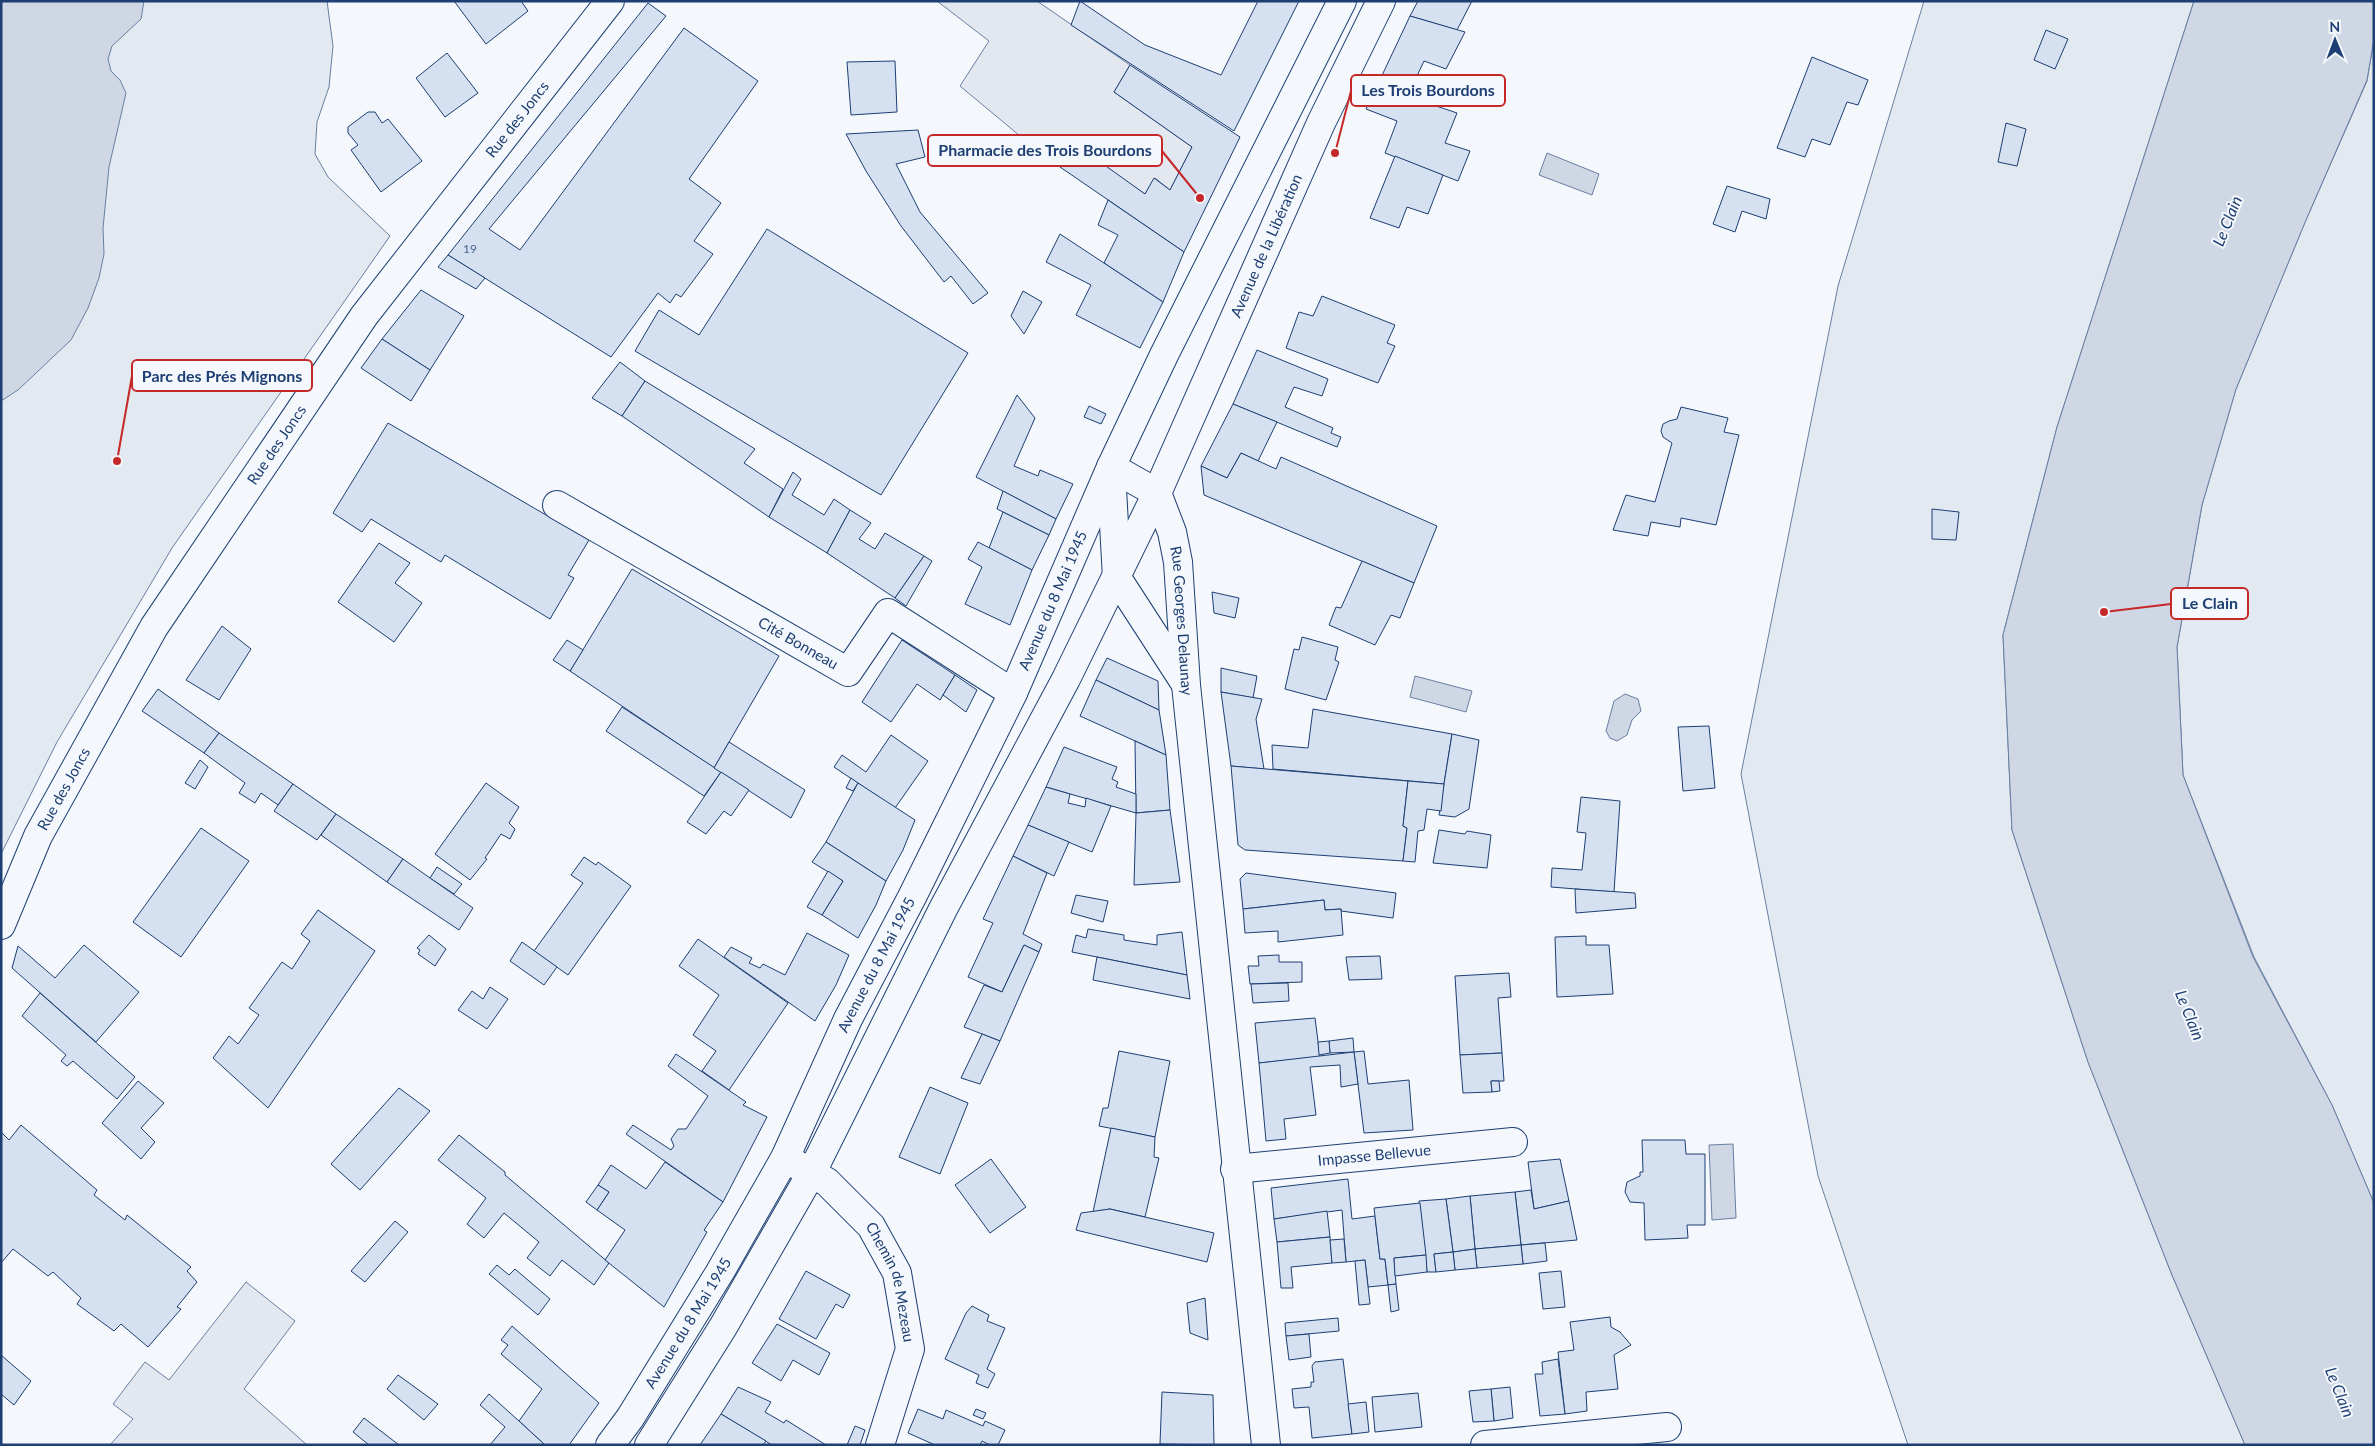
<svg xmlns="http://www.w3.org/2000/svg" width="2375" height="1446" viewBox="0 0 2375 1446" font-family="Lato,sans-serif">
  <style>
    .green { fill: #e3e9f0; stroke: #687fa3 }
    .parking { fill: #e3e8f0; stroke: #687fa3 }
    .water { fill: #cfd7e4; stroke: #687fa3 }
    .building { fill: #d5e0f0; stroke: #1d3f73 }
    .lines { fill: none; stroke-linecap: round; stroke-linejoin: round }
    .street-casing { stroke: #1d3f73; stroke-width: 30 }
    .secondary-casing { stroke: #1d3f73; stroke-width: 30 }
    .street { stroke: #f4f7fb; stroke-width: 28 }
    .secondary { stroke: #f4f7fb; stroke-width: 28 }
    .labels { text-anchor: middle; stroke-width: 4; stroke-linejoin: round; paint-order: stroke }
    .number-label { font-size: 12px; fill: #4b6792 }
    .street-label { font-size: 15px; fill: #1d3f73; stroke: #f4f7fb }
    .water-label { font-size: 16px; font-style: italic; fill: #1d3f73; stroke: #f4f7fb }
    .leader { fill: none; stroke: #c62828; stroke-width: 2 }
    .callout-dot { fill: #c62828; stroke: #f4f7fb; stroke-width: 2 }
    .callout { fill: #f4f7fb; stroke: #c62828; stroke-width: 2 }
    .callout-label { font-size: 16px; text-anchor: middle; font-weight: bold; fill: #1d3f73 }
  </style>
  <rect width="100%" height="100%" fill="#f4f7fb"/>
  <g class="green">
    <polygon points="1,1 327,1 333,46 329,87 317,122 315,154 328,177 390,236 172,548 57,742 1,854"/>
    <polygon points="1924,1 2194,1 2057,427 2003,635 2012,830 2088,1062 2172,1275 2245,1445 1908,1445 1818,1176 1741,774 1838,286"/>
    <polygon points="2374,39 2374,1203 2332,1105 2254,957 2183,775 2177,647 2202,505 2236,389 2306,220 2367,81"/>
  </g>
  <g class="parking">
    <polygon points="937,1 1037,1 1130,65 1114,92 1192,147 1170,190 1155,178 1145,194 1059,136 1044,156 960,86 989,41"/>
    <polygon points="246,1282 295,1321 244,1389 307,1445 110,1445 133,1419 113,1404 145,1362 169,1380"/>
  </g>
  <g class="water">
    <polygon points="1,1 144,1 141,19 112,46 108,59 111,71 120,80 126,93 109,167 103,228 104,254 99,278 88,308 71,340 18,390 1,401"/>
    <polygon points="2194,1 2374,1 2374,39 2367,80 2306,220 2236,389 2202,505 2177,647 2183,775 2253,957 2332,1105 2374,1203 2374,1445 2245,1445 2172,1275 2088,1062 2012,830 2003,635 2057,427"/>
    <polygon points="1547,153 1599,174 1592,195 1539,175"/>
    <polygon points="1415,676 1472,691 1466,712 1410,697"/>
    <polygon points="1625,694 1638,699 1641,711 1632,720 1627,735 1617,741 1610,738 1606,731 1614,701"/>
    <polygon points="1733,1144 1736,1218 1712,1220 1709,1145"/>
  </g>
  <g class="building">
    <polygon points="454,1 521,1 528,11 486,44"/>
    <polygon points="1080,1 1145,45 1221,75 1258,1 1299,1 1234,131 1071,25"/>
    <polygon points="1418,1 1472,1 1457,30 1410,16"/>
    <polygon points="648,3 666,16 489,229 520,250 684,28 758,81 689,179 721,203 694,241 713,254 681,297 676,294 670,303 658,293 611,357 448,255"/>
    <polygon points="1410,16 1465,32 1446,69 1424,61 1407,97 1377,86"/>
    <polygon points="2046,30 2068,39 2055,69 2034,60"/>
    <polygon points="447,53 478,93 445,117 416,78"/>
    <polygon points="1812,57 1868,80 1858,105 1847,102 1830,145 1812,139 1805,157 1777,148"/>
    <polygon points="895,61 897,112 851,115 847,62"/>
    <polygon points="1130,65 1240,137 1184,252 1044,156 1059,136 1072,145 1075,144 1145,194 1154,178 1170,190 1192,147 1114,92"/>
    <polygon points="1377,86 1457,113 1445,143 1470,151 1458,181 1385,153 1397,121 1366,109"/>
    <polygon points="368,112 375,112 382,123 388,119 422,161 381,192 351,150 358,145 348,133 348,127"/>
    <polygon points="2006,123 2026,129 2017,166 1998,162"/>
    <polygon points="918,130 925,157 896,164 920,212 988,293 973,304 951,276 944,282 901,226 866,171 846,134"/>
    <polygon points="1395,156 1443,175 1428,214 1407,207 1399,228 1370,218"/>
    <polygon points="1727,186 1770,199 1766,219 1742,211 1735,232 1713,224"/>
    <polygon points="1108,200 1184,252 1163,302 1104,263 1118,235 1098,225"/>
    <polygon points="767,229 968,353 881,495 635,351 659,310 699,335"/>
    <polygon points="1060,234 1163,302 1140,348 1076,315 1091,285 1046,262"/>
    <polygon points="448,255 485,278 476,289 438,267"/>
    <polygon points="421,290 464,316 430,370 382,339"/>
    <polygon points="1023,291 1042,302 1024,334 1011,316"/>
    <polygon points="1322,296 1395,325 1387,343 1395,346 1378,383 1286,348 1299,312 1313,316"/>
    <polygon points="382,339 430,370 411,401 361,368"/>
    <polygon points="1257,350 1328,379 1322,396 1294,387 1285,407 1333,428 1331,433 1341,437 1337,447 1233,404"/>
    <polygon points="620,362 645,381 622,416 592,398"/>
    <polygon points="645,381 755,449 744,463 783,489 769,517 622,416"/>
    <polygon points="1017,395 1035,418 1014,466 1038,476 1040,470 1073,484 1056,519 976,477"/>
    <polygon points="1233,404 1277,422 1258,461 1241,453 1227,478 1201,466"/>
    <polygon points="1089,406 1106,414 1101,424 1084,417"/>
    <polygon points="1681,407 1728,418 1724,432 1739,435 1716,525 1681,518 1680,527 1651,522 1648,536 1613,530 1626,495 1655,502 1672,443 1663,437 1661,431 1663,424 1669,421 1677,419"/>
    <polygon points="388,423 589,540 568,575 574,578 550,619 445,555 441,562 371,519 362,532 333,513"/>
    <polygon points="1241,453 1276,469 1281,457 1437,526 1414,583 1204,495 1201,466 1227,478"/>
    <polygon points="793,472 801,479 792,495 824,515 834,499 850,510 827,553 769,517"/>
    <polygon points="1003,491 1056,519 1049,535 997,509"/>
    <polygon points="1932,509 1959,512 1956,540 1932,539"/>
    <polygon points="850,510 871,523 859,539 875,549 885,533 924,556 895,598 827,553"/>
    <polygon points="1003,512 1049,535 1032,570 989,548"/>
    <polygon points="978,542 1032,570 1010,625 965,604 982,567 968,559"/>
    <polygon points="379,543 410,563 395,583 422,603 394,642 338,602"/>
    <polygon points="924,556 932,561 906,606 895,598"/>
    <polygon points="1362,561 1414,583 1400,618 1391,615 1375,645 1329,625 1336,607 1341,608"/>
    <polygon points="632,569 779,656 714,768 570,671"/>
    <polygon points="1212,592 1239,598 1235,618 1214,613"/>
    <polygon points="222,626 251,649 219,700 186,680"/>
    <polygon points="1302,637 1338,647 1335,660 1339,662 1326,700 1285,689 1294,649 1299,650"/>
    <polygon points="567,640 583,650 570,671 553,660"/>
    <polygon points="902,640 955,675 940,700 917,684 891,722 862,702"/>
    <polygon points="1107,658 1158,681 1159,710 1096,680"/>
    <polygon points="1221,668 1257,676 1253,698 1221,692"/>
    <polygon points="955,675 977,690 966,712 943,695"/>
    <polygon points="1096,680 1159,710 1166,755 1080,716"/>
    <polygon points="158,689 219,733 204,753 142,711"/>
    <polygon points="1221,692 1262,699 1256,719 1264,769 1231,766"/>
    <polygon points="622,707 721,772 704,796 606,731"/>
    <polygon points="1313,709 1452,734 1444,784 1273,769 1272,745 1308,748"/>
    <polygon points="1709,726 1715,788 1683,791 1678,727"/>
    <polygon points="219,733 293,784 278,805 261,793 255,803 239,793 245,783 204,753"/>
    <polygon points="1452,734 1479,740 1469,809 1455,817 1439,815"/>
    <polygon points="891,735 928,761 895,808 834,767 842,755 866,772"/>
    <polygon points="1135,741 1166,755 1170,810 1136,813"/>
    <polygon points="729,742 805,790 791,818 714,768"/>
    <polygon points="1064,747 1117,767 1112,779 1118,782 1116,787 1136,794 1136,813 1046,787"/>
    <polygon points="200,760 208,767 195,789 185,783"/>
    <polygon points="1231,766 1408,781 1403,826 1407,828 1403,861 1245,850 1238,845"/>
    <polygon points="721,772 749,790 731,816 724,811 706,834 687,822"/>
    <polygon points="851,778 858,783 853,791 846,788"/>
    <polygon points="1408,781 1444,784 1441,811 1427,809 1424,830 1418,831 1415,862 1403,861 1407,828 1403,826"/>
    <polygon points="486,783 519,807 509,823 515,829 510,839 501,834 485,858 487,859 470,880 435,854"/>
    <polygon points="858,783 915,820 903,850 886,881 826,842"/>
    <polygon points="293,784 336,814 317,840 274,811"/>
    <polygon points="1046,787 1070,794 1068,803 1085,807 1086,798 1111,806 1092,852 1028,825"/>
    <polygon points="1581,797 1620,801 1614,892 1551,887 1552,868 1582,870 1586,833 1577,832"/>
    <polygon points="1170,810 1180,882 1134,885 1136,813"/>
    <polygon points="336,814 403,859 387,882 321,835"/>
    <polygon points="1028,825 1069,842 1054,876 1013,856"/>
    <polygon points="201,828 249,861 181,957 133,922"/>
    <polygon points="1439,830 1465,834 1467,831 1491,835 1487,868 1433,863"/>
    <polygon points="826,842 886,881 876,905 858,938 822,915 843,881 812,862"/>
    <polygon points="1013,856 1047,873 1023,934 1042,944 1039,952 1024,945 1002,992 968,977 993,923 983,919"/>
    <polygon points="584,857 596,865 598,862 631,886 568,975 534,951 583,883 571,875"/>
    <polygon points="403,859 473,908 459,930 387,882"/>
    <polygon points="437,867 462,884 454,894 430,878"/>
    <polygon points="828,871 843,881 822,915 807,907"/>
    <polygon points="1246,873 1396,893 1393,918 1341,911 1341,909 1325,910 1324,900 1243,909 1240,879"/>
    <polygon points="1575,889 1635,893 1636,908 1576,913"/>
    <polygon points="1076,895 1108,901 1103,922 1071,913"/>
    <polygon points="1324,900 1325,910 1341,909 1343,935 1278,942 1278,931 1245,933 1243,909"/>
    <polygon points="318,910 375,951 268,1108 213,1058 229,1036 238,1044 259,1015 249,1008 282,962 292,969 310,941 301,934"/>
    <polygon points="1088,929 1124,935 1124,940 1157,945 1157,935 1182,932 1187,975 1072,952 1076,935 1086,938"/>
    <polygon points="807,933 849,955 836,985 815,1021 724,957 731,947 752,958 749,963 760,968 763,964 785,975"/>
    <polygon points="429,935 446,949 435,966 418,954 420,950 417,948"/>
    <polygon points="1586,936 1586,945 1609,945 1613,994 1557,997 1555,937"/>
    <polygon points="698,939 788,1003 729,1090 702,1071 716,1051 693,1035 719,995 679,966"/>
    <polygon points="522,942 557,967 544,985 510,961"/>
    <polygon points="84,945 139,992 96,1042 12,968 18,946 55,978"/>
    <polygon points="1024,945 1039,952 1000,1041 964,1027 984,985 1002,992"/>
    <polygon points="1279,955 1279,962 1302,962 1302,982 1250,984 1248,966 1259,966 1258,956"/>
    <polygon points="1380,956 1382,979 1349,980 1346,957"/>
    <polygon points="1097,957 1187,975 1190,999 1093,980"/>
    <polygon points="1509,973 1511,997 1498,998 1502,1053 1460,1055 1455,976"/>
    <polygon points="1288,983 1289,1001 1253,1003 1251,984"/>
    <polygon points="490,987 508,999 487,1029 458,1010 472,991 483,999"/>
    <polygon points="40,993 135,1077 117,1099 73,1061 67,1066 61,1061 66,1055 22,1016"/>
    <polygon points="1315,1018 1320,1057 1259,1063 1255,1023"/>
    <polygon points="982,1034 1000,1041 980,1084 961,1078"/>
    <polygon points="1353,1038 1354,1052 1330,1053 1329,1041"/>
    <polygon points="1329,1041 1330,1053 1319,1055 1318,1042"/>
    <polygon points="1119,1051 1170,1061 1155,1137 1099,1126 1103,1108 1108,1108"/>
    <polygon points="1364,1051 1368,1084 1409,1080 1413,1130 1364,1133 1354,1052"/>
    <polygon points="1354,1052 1358,1084 1341,1087 1340,1065 1310,1067 1316,1115 1284,1119 1286,1139 1266,1141 1259,1063"/>
    <polygon points="1502,1053 1504,1081 1491,1081 1492,1092 1463,1093 1460,1055"/>
    <polygon points="676,1054 746,1102 743,1105 767,1117 723,1202 626,1134 633,1125 671,1150 674,1146 671,1139 678,1129 686,1129 708,1096 668,1066"/>
    <polygon points="138,1081 164,1103 141,1128 155,1142 141,1159 102,1123"/>
    <polygon points="1491,1081 1499,1081 1500,1091 1492,1092"/>
    <polygon points="930,1087 968,1103 940,1174 899,1157"/>
    <polygon points="399,1088 430,1111 360,1190 331,1164"/>
    <polygon points="21,1125 97,1190 94,1195 125,1220 127,1215 191,1267 187,1271 197,1282 177,1307 181,1309 148,1347 121,1324 114,1331 77,1304 81,1298 53,1272 48,1276 13,1249 1,1263 1,1132 9,1140"/>
    <polygon points="1111,1128 1155,1137 1154,1157 1159,1158 1145,1217 1110,1209 1093,1212"/>
    <polygon points="459,1135 505,1172 505,1175 609,1263 594,1285 562,1260 550,1276 527,1258 539,1242 504,1213 484,1238 467,1224 486,1198 438,1160"/>
    <polygon points="1642,1140 1685,1140 1686,1154 1705,1154 1705,1225 1687,1225 1688,1238 1645,1240 1644,1203 1630,1202 1625,1192 1627,1182 1640,1176 1640,1172 1643,1172"/>
    <polygon points="991,1159 1026,1207 990,1233 955,1185"/>
    <polygon points="1560,1159 1569,1201 1534,1209 1528,1162"/>
    <polygon points="665,1162 723,1202 704,1230 707,1232 664,1307 605,1260 625,1230 597,1210 609,1192 598,1185 611,1165 646,1189"/>
    <polygon points="1348,1179 1352,1219 1375,1216 1380,1259 1385,1259 1388,1285 1368,1287 1365,1260 1346,1262 1342,1210 1274,1219 1271,1188"/>
    <polygon points="598,1185 609,1192 597,1210 586,1202"/>
    <polygon points="1531,1190 1534,1209 1569,1201 1577,1240 1521,1245 1515,1192"/>
    <polygon points="1515,1192 1521,1245 1475,1249 1470,1196"/>
    <polygon points="1470,1196 1475,1249 1453,1252 1446,1199"/>
    <polygon points="1446,1199 1453,1252 1434,1254 1436,1272 1427,1272 1419,1201"/>
    <polygon points="1420,1203 1426,1255 1394,1258 1396,1284 1388,1285 1385,1259 1380,1259 1374,1208"/>
    <polygon points="1110,1209 1214,1233 1207,1262 1076,1230 1081,1213"/>
    <polygon points="1327,1211 1330,1237 1277,1242 1274,1219"/>
    <polygon points="395,1221 408,1232 365,1282 351,1271"/>
    <polygon points="1330,1237 1332,1263 1291,1267 1293,1288 1281,1288 1277,1242"/>
    <polygon points="1344,1239 1346,1262 1332,1263 1330,1240"/>
    <polygon points="1545,1243 1547,1261 1523,1264 1521,1245"/>
    <polygon points="1521,1245 1523,1264 1477,1268 1475,1249"/>
    <polygon points="1475,1249 1477,1268 1455,1270 1453,1252"/>
    <polygon points="1453,1252 1455,1270 1436,1272 1434,1254"/>
    <polygon points="1426,1255 1427,1272 1395,1276 1394,1258"/>
    <polygon points="1365,1260 1370,1304 1359,1305 1355,1261"/>
    <polygon points="497,1265 509,1275 515,1269 550,1299 538,1315 489,1274"/>
    <polygon points="806,1271 850,1295 843,1308 836,1304 816,1339 779,1319"/>
    <polygon points="1561,1271 1565,1307 1543,1309 1539,1273"/>
    <polygon points="1396,1284 1399,1310 1391,1312 1388,1285"/>
    <polygon points="1205,1298 1208,1340 1190,1333 1187,1303"/>
    <polygon points="972,1306 989,1315 987,1321 1005,1328 987,1369 995,1374 988,1388 976,1383 979,1375 945,1359 966,1313"/>
    <polygon points="1610,1317 1611,1327 1620,1332 1631,1345 1614,1355 1618,1389 1586,1392 1587,1411 1565,1414 1558,1352 1574,1350 1570,1322"/>
    <polygon points="1338,1318 1339,1331 1286,1336 1285,1323"/>
    <polygon points="777,1324 830,1353 819,1375 793,1360 781,1381 752,1363"/>
    <polygon points="512,1326 599,1403 569,1445 545,1445 519,1421 542,1389 501,1354 508,1345 501,1340"/>
    <polygon points="1309,1334 1311,1357 1289,1360 1286,1336"/>
    <polygon points="1,1355 31,1381 14,1405 1,1394"/>
    <polygon points="1343,1359 1352,1434 1312,1438 1309,1407 1294,1408 1292,1389 1311,1387 1311,1382 1314,1382 1312,1366 1315,1362"/>
    <polygon points="1558,1359 1565,1414 1540,1416 1535,1374 1543,1374 1542,1362"/>
    <polygon points="398,1375 438,1404 424,1420 387,1389"/>
    <polygon points="738,1387 771,1402 765,1412 784,1423 786,1420 826,1445 772,1445 721,1414"/>
    <polygon points="1510,1387 1513,1418 1494,1421 1491,1389"/>
    <polygon points="1491,1389 1494,1421 1473,1422 1469,1391"/>
    <polygon points="1162,1392 1213,1395 1214,1445 1160,1444"/>
    <polygon points="1418,1393 1422,1427 1375,1432 1372,1397"/>
    <polygon points="489,1394 519,1421 545,1445 490,1445 505,1427 480,1405"/>
    <polygon points="1366,1402 1369,1432 1352,1434 1348,1404"/>
    <polygon points="918,1409 943,1419 946,1410 983,1426 985,1421 1005,1430 998,1445 990,1445 982,1441 980,1445 935,1445 908,1433"/>
    <polygon points="976,1409 986,1413 983,1419 973,1415"/>
    <polygon points="721,1414 766,1441 763,1445 700,1445"/>
    <polygon points="364,1418 399,1445 369,1445 353,1432"/>
    <polygon points="855,1426 865,1430 860,1445 847,1445"/>
  </g>
  <g class="lines">
    <g class="street-casing">
      <g id="street">
        <path id="s1" d="M557 505 848 672 888 613 1013 693"/>
        <path id="s2" d="M785 1158 827 1182 871 1226 897 1273 910 1349 880 1445"/>
        <path id="s3" d="M1235 1169 1513 1142"/>
        <polyline points="1485,1445 1667,1427"/>
      </g>
    </g>
    <g class="secondary-casing">
      <g id="secondary">
        <path id="s4" d="M1111 467 1157 493 1172 532 1178 562 1186 685 1266 1445"/>
        <polyline points="1111,471 1117,578 1185,683"/>
        <path id="s5" d="M1 925 38 836 154 627 364 316 610 1"/>
        <path id="s6" d="M610 1445 630 1418 720 1272 785 1158 848 1019 912 897 1013 693 1111 467 1164 355 1342 1"/>
        <path id="s7" d="M649 1445 723 1327 812 1172 943 909 1066 679 1157 493 1321 123 1381 1"/>
      </g>
    </g>
    <use href="#street" class="street"/>
    <use href="#secondary" class="secondary"/>
  </g>
  <g class="labels">
    <g class="number-label">
      <text x="470" y="253">19</text>
    </g>
    <g class="street-label">
      <text dy="5" stroke="none"><textPath href="#s5" startOffset="960">Rue des Joncs</textPath></text>
      <text dy="5" stroke="none"><textPath href="#s7" startOffset="1350">Avenue de la Libération</textPath></text>
      <text dy="5" stroke="none"><textPath href="#s5" startOffset="555">Rue des Joncs</textPath></text>
      <text dy="5" stroke="none"><textPath href="#s6" startOffset="955">Avenue du 8 Mai 1945</textPath></text>
      <text dy="5" stroke="none"><textPath href="#s4" startOffset="184">Rue Georges Delaunay</textPath></text>
      <text dy="5" stroke="none"><textPath href="#s1" startOffset="278">Cité Bonneau</textPath></text>
      <text dy="5" stroke="none"><textPath href="#s5" startOffset="150">Rue des Joncs</textPath></text>
      <text dy="5" stroke="none"><textPath href="#s6" startOffset="550">Avenue du 8 Mai 1945</textPath></text>
      <text dy="5" stroke="none"><textPath href="#s3" startOffset="140">Impasse Bellevue</textPath></text>
      <text dy="5" stroke="none"><textPath href="#s2" startOffset="171">Chemin de Mezeau</textPath></text>
      <text dy="5" stroke="none"><textPath href="#s6" startOffset="145">Avenue du 8 Mai 1945</textPath></text>
    </g>
    <g class="water-label">
      <text transform="translate(2227 221) rotate(-68)" y="6">Le Clain</text>
      <text transform="translate(2190 1015) rotate(68)" y="6">Le Clain</text>
      <text transform="translate(2340 1392) rotate(68)" y="6">Le Clain</text>
    </g>
  </g>
  <path class="leader" d="M1335 153L1351 91M1200 198L1162 151M117 461L132 376M2104 612L2171 604"/>
  <g class="callout-dot">
    <circle cx="1335" cy="153" r="5"/>
    <circle cx="1200" cy="198" r="5"/>
    <circle cx="117" cy="461" r="5"/>
    <circle cx="2104" cy="612" r="5"/>
  </g>
  <g class="callout">
    <rect x="1351" y="75" width="154" height="31" rx="5"/>
    <rect x="928" y="135" width="234" height="31" rx="5"/>
    <rect x="132" y="360" width="180" height="31" rx="5"/>
    <rect x="2171" y="588" width="77" height="31" rx="5"/>
  </g>
  <g class="callout-label">
    <text x="1428" y="96">Les Trois Bourdons</text>
    <text x="1045" y="156">Pharmacie des Trois Bourdons</text>
    <text x="222" y="382">Parc des Prés Mignons</text>
    <text x="2210" y="609">Le Clain</text>
  </g>
  <rect width="2375" height="1446" fill="none" stroke="#1d3f73" stroke-width="5"/>
  <g transform="translate(2335 40) rotate(359)" stroke="#f4f7fb" stroke-width="4" paint-order="stroke">
  <path d="M0-4L9 19L0 12L-9 19Z" fill="#1d3f73"/>
  <text y="-8" font-size="14" font-weight="bold" text-anchor="middle" fill="#1d3f73">N</text>
  </g>
</svg>
